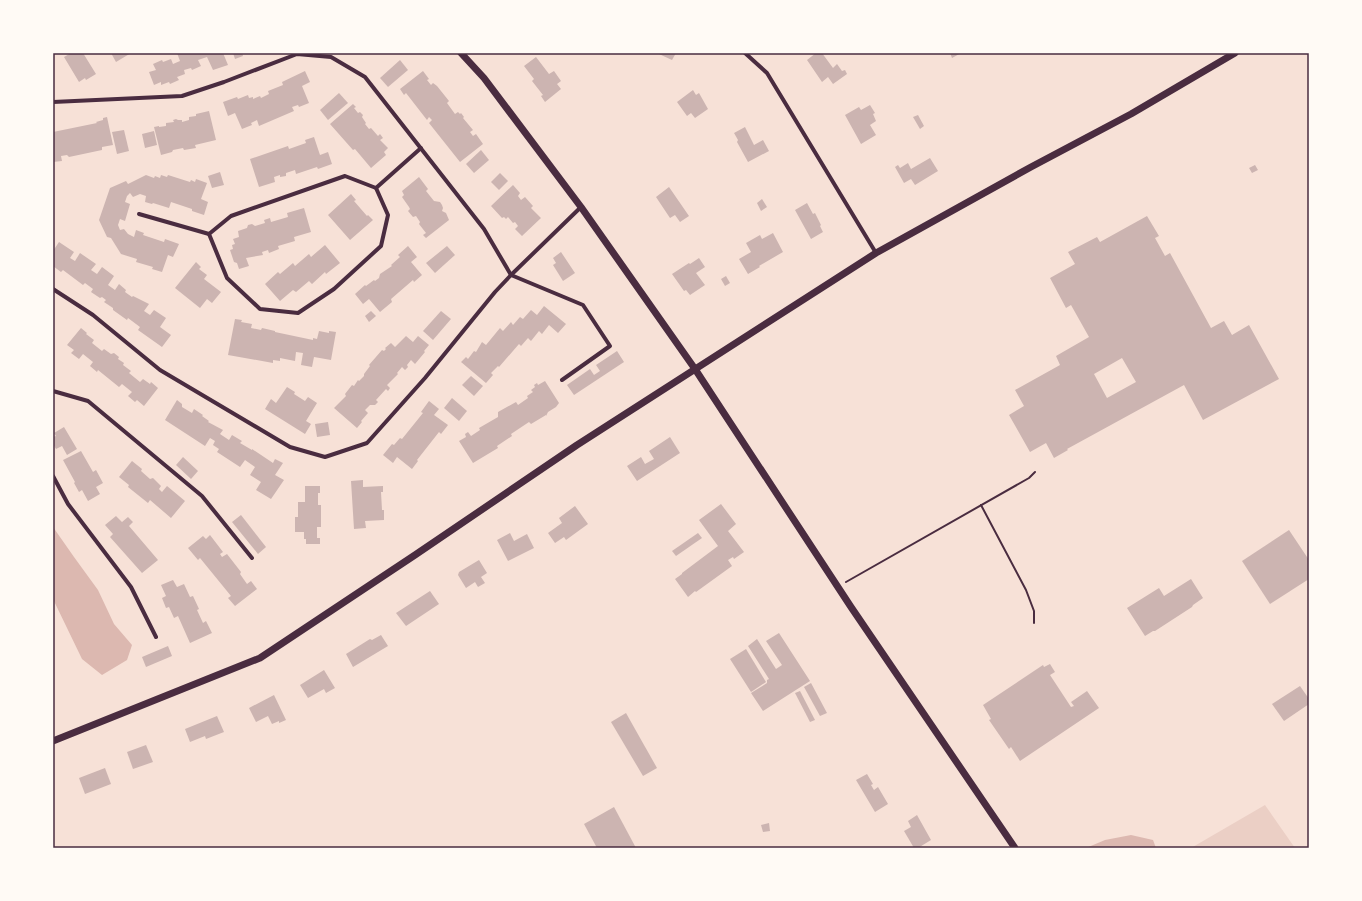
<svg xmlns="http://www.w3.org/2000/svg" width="1362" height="901" viewBox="0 0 1362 901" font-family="Mulish,sans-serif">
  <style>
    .green { fill: #ebcfc5 }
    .water { fill: #dcb8b0 }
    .building { fill: #ccb4b1; fill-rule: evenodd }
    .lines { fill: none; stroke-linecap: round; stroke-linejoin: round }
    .path { stroke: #4a2c40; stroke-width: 2 }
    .minor { stroke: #4a2c40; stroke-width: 4 }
    .tertiary { stroke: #4a2c40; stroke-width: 7 }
    .neatline { fill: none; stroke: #4a2c40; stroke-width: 1.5 }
  </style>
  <rect width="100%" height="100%" fill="#f7e1d7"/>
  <polygon class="green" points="1265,805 1295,848 1191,848"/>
  <g class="water">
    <polygon points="53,527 74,557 98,590 114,624 132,645 127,660 102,675 82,659 53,599"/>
    <polygon points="1131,835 1153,840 1156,848 1086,848 1105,840"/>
  </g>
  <g class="building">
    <polygon points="71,53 83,53 96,74 86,80 85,78 79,82 64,57"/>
    <polygon points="111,53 131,53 116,62"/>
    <polygon points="177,53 223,53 228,65 213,70 207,57 198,60 201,66 192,70 191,68 184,70 185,74 177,77 179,80 170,84 169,82 161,85 161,82 154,85 149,72 156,70 153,64 162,60 163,62 171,59 173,64 180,61"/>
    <polygon points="233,53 242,53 243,56 235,59"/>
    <polygon points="660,53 676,53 672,60 659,54"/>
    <polygon points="816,53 822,53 833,68 837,64 842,71 845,70 847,74 833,84 828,77 822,82 807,60"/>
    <polygon points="950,53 961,53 952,58"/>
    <polygon points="536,57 549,74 554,71 561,81 557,84 561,89 545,102 541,96 543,95 532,81 534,79 524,66"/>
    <polygon points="400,60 408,70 388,87 380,78"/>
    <polygon points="305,71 310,82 302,86 309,103 299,107 298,105 292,107 294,111 259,126 257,120 251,123 252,125 242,129 235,113 228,116 223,102 237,97 238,99 248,95 249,98 253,97 253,99 260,96 261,98 269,94 268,91 283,85 282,82"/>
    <polygon points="423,71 429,79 427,80 431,85 433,83 437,86 449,101 447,103 455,114 458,112 460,114 461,113 464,117 463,118 473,130 470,132 473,136 476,134 483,144 460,162 429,123 432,120 429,117 427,120 406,93 404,95 400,89"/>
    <polygon points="693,90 696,95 699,93 708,109 695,118 691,113 687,116 677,102"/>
    <polygon points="339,93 348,103 328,120 320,110"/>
    <polygon points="353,104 356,107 354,108 358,113 360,112 363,115 362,117 366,123 365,124 369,129 371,128 378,136 380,134 383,138 380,140 388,148 384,152 386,155 371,168 355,149 353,150 330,124"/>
    <polygon points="870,105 875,113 873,114 876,121 870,125 876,135 861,144 845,115 859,107 861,110"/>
    <polygon points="209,111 216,140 195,145 196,148 184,150 183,148 173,150 172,152 161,155 154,127 159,126 159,127 166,126 166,123 174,122 173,120 176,119 178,120 182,120 182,122 189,120 189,117 196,116 196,114"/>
    <polygon points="918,115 924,126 920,129 913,117"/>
    <polygon points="107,117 113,145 102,147 102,150 69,157 67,155 61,156 62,161 53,162 53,132 97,123 96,122 103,120 103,118"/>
    <polygon points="745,127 754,145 763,140 769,151 748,162 737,142 738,140 734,133"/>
    <polygon points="124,130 129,151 117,154 112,132"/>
    <polygon points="154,131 157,145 145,148 142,134"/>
    <polygon points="314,137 320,155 328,152 332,164 318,169 317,167 296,174 295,170 286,173 286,176 280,177 280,175 274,177 275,182 259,187 250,159 288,146 289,149 306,143 305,140"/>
    <polygon points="481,150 489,160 474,173 466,164"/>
    <polygon points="930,158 938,171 915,185 911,179 904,183 895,167 898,165 900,168 908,163 911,169"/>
    <polygon points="1255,165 1258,170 1252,173 1249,168"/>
    <polygon points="220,172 224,185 212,188 208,176"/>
    <polygon points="500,173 508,181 499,190 491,182"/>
    <polygon points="146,175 154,178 155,176 160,178 161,175 167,177 168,175 190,182 191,180 195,182 196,179 207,183 201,199 208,202 204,215 192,211 192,209 171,202 169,208 153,203 152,204 145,202 146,196 140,194 133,197 130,193 127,196 125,202 130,204 125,221 120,219 118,225 120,230 124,229 128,234 134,237 136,230 144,233 143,235 164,242 165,239 179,244 173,257 168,255 162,272 152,269 153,267 136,262 137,259 121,254 111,238 107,237 99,220 110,188 126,181 128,184"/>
    <polygon points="419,177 428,189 426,191 434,201 440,202 442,205 443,208 442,211 446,213 449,220 426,238 423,235 426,233 419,224 420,222 416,216 413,217 408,211 410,209 409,207 402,197 404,195 402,191"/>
    <polygon points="513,185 520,193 518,196 521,200 525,197 533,206 531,208 541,218 522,236 515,229 518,226 515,222 513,223 508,217 506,219 504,217 502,218 491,206"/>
    <polygon points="669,187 689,216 680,222 675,215 670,218 656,197"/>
    <polygon points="351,194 356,200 354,201 367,216 368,215 373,220 350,240 328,215"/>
    <polygon points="762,199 767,207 761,211 757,203"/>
    <polygon points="807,203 813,214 815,213 821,225 820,226 823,232 811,239 795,210"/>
    <polygon points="304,208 311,232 294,237 295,241 278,246 279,249 269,253 268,250 262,252 263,255 246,258 249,266 239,269 237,263 234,262 230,250 233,249 232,245 235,244 233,239 239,237 238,231 247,228 248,225 252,224 255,226 265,223 264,220 270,218 271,222 288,217 287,213"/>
    <path d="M1147 216 1159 236 1155 238 1165 256 1170 253 1211 328 1224 321 1232 335 1249 325 1279 379 1203 420 1184 385 1067 449 1068 450 1054 458 1046 443 1030 452 1009 415 1024 406 1015 390 1060 365 1056 356 1089 337 1071 305 1066 308 1050 278 1075 264 1068 252 1097 237 1100 242ZM1122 358 1136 382 1107 398 1094 374Z"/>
    <polygon points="773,233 783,252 759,266 760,267 748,274 739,259 751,252 746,243 760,235 762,239"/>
    <polygon points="59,242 74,252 70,258 75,261 80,253 96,264 91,270 97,274 102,267 114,276 108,285 115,290 119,284 126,290 125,292 132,297 133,296 149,304 144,311 150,315 154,310 166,318 160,327 171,335 162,347 138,330 140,327 128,318 127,320 113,310 113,308 104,302 106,300 102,297 100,298 91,292 93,289 85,283 83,285 63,270 61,272 53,266 53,251"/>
    <polygon points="325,245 340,263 326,274 325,272 312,284 309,281 296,292 293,290 280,301 265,284 278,272 280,274 293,263 295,266 309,254 311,257"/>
    <polygon points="408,246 417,257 411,262 422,275 414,282 413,280 391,299 392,302 380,312 369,299 363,304 355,294 365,285 366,286 374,280 375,281 379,278 380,274 392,266 391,265 400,257 398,255"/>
    <polygon points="447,246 455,255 435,273 426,263"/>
    <polygon points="561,252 575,273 563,281 553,265 556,263 553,258"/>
    <polygon points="699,258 705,267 696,273 705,285 690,295 686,290 684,291 672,274 689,263 690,264"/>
    <polygon points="196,262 201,267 199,269 207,275 204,279 221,292 212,303 207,299 200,308 175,288"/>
    <polygon points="726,276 730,283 725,286 721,279"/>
    <polygon points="544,306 566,324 558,333 549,325 542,334 539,331 531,341 528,338 521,346 519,344 499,367 498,366 491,373 493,375 486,383 461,362 466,357 468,359 474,351 476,352 482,342 486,345 500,328 503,331 511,322 513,325 520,317 523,319 531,310 537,315"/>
    <polygon points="371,311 376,316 369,322 365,316"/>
    <polygon points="441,311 451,319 433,340 423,331"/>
    <polygon points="235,319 242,320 241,322 252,324 251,328 261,330 262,328 275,331 275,332 313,340 313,338 317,339 319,331 329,333 329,331 336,332 331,360 314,357 312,367 301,365 303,353 296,352 295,361 280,358 280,361 273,360 273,363 228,355"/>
    <polygon points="81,328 87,333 86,334 94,340 92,343 102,351 104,349 111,354 114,353 119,357 118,359 124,363 123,365 131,371 129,373 140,382 143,379 150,384 151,382 158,388 144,406 137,400 135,402 128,396 132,392 122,384 119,387 98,370 97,372 90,366 93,362 83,354 79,359 71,353 74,350 67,345"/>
    <polygon points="406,336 413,342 418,336 429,345 424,351 425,352 415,364 411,360 407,365 408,367 405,370 402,367 397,373 398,374 387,385 390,388 388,391 386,389 376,400 378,402 375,405 370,405 365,410 368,413 361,421 362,422 357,428 334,408 346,396 345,394 352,385 354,386 358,380 359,381 364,376 364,374 370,366 369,365 382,350 384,351 386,349 385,348 391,343 395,347"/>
    <polygon points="617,351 624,362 574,395 567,385 590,369 594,375 600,371 596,365"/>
    <polygon points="471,376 483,386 474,396 462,385"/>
    <polygon points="545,381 559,403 556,407 548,412 546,416 546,415 531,424 529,422 511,434 512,436 497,446 498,448 473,463 459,441 466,437 465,434 468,432 471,436 480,430 479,428 498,417 498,412 516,402 518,405 528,398 527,396 533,392 531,390 535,387 534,385 537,383 538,385"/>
    <polygon points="287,387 295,392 294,394 305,401 308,397 317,403 306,421 311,424 305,434 265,409 271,399 276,403"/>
    <polygon points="452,398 467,411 459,421 444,408"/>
    <polygon points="177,400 182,404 182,407 192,413 194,409 203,415 202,416 209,421 208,422 223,430 220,434 229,440 232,435 242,441 240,443 252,450 252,449 273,463 275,459 283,463 275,475 284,480 271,499 256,490 261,482 250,475 255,467 245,460 240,467 217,452 219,449 213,445 215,441 210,438 205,446 165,420"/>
    <polygon points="429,401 439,409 434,415 448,425 441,434 439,432 417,460 418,461 412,469 397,457 393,463 383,455 392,444 394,445 400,438 402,439 423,413 421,412"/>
    <polygon points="328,422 330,435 317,437 315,424"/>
    <polygon points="64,427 77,449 67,455 62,446 56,449 53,444 53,437 56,436 54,433"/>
    <polygon points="670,437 680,453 637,481 627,466 641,457 645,464 654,459 649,451"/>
    <polygon points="81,451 93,472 96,470 103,483 96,487 100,494 88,501 82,490 79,492 74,483 75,482 63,460"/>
    <polygon points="183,457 198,471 191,479 176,465"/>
    <polygon points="132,461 142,469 141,471 150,479 153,478 161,486 159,489 162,492 167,486 185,501 171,518 150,500 148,503 128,487 129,485 119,477"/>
    <polygon points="363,480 363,487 383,486 383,492 381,492 382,510 384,510 384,520 365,521 366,528 354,529 351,481"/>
    <polygon points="305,486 320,486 320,493 318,493 318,505 321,505 321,527 317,527 317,538 320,538 320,544 306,544 306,539 304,539 304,532 295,532 295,517 298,517 298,502 305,502"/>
    <polygon points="721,504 736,524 728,531 744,552 734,559 733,557 728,560 732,566 696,592 695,591 688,597 675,579 682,574 682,573 718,546 699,520"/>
    <polygon points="575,506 588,524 566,540 564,537 555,543 548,533 562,523 559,518"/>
    <polygon points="241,515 266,547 258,554 232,522"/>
    <polygon points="116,516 122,522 128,517 133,522 129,526 158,560 142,573 110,537 113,534 105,525"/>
    <polygon points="1289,530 1309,560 1309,579 1270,604 1242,561"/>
    <polygon points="510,533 514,541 527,534 534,548 508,561 497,540"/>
    <polygon points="698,533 702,538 676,556 672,551"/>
    <polygon points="210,535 223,552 220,554 222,557 227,554 241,572 240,574 247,584 251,581 257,589 235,606 228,598 231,596 200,558 198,560 188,548 203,536 206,539"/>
    <polygon points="479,560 487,573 481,577 485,583 478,587 475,582 466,588 458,575 459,572"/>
    <polygon points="1191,579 1203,598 1193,605 1192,607 1155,631 1153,631 1145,636 1127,608 1159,588 1164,596"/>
    <polygon points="173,580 177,587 184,584 190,597 193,596 199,609 197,610 203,623 206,621 212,633 190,643 178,616 174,618 169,607 166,608 162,598 166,596 161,585"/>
    <polygon points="430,591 439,604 406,626 396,613"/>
    <polygon points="779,633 810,681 763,711 751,693 767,683 767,680 769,679 748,646 757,639 776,669 782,665 766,641"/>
    <polygon points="381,635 388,646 353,667 346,654 370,639 372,640"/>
    <polygon points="168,646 172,656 146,667 142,657"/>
    <polygon points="746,649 766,682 751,692 730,659"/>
    <polygon points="1050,664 1055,672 1050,675 1071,707 1074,706 1071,702 1087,691 1099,708 1020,761 1011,747 1009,749 989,720 991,719 983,705 1043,665 1044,667"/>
    <polygon points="324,670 335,688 326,693 324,689 308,698 300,685"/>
    <polygon points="811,683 827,713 820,716 804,687"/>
    <polygon points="1300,686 1309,699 1309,704 1284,721 1272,704"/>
    <polygon points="800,691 815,720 810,722 795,693"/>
    <polygon points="274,695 286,720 279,723 279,721 272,724 268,716 256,722 249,708"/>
    <polygon points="626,713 657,768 643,776 611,722"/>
    <polygon points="217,716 224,732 206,739 205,736 190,742 185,729"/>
    <polygon points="146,745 153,762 133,769 127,752"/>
    <polygon points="105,768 111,784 85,794 79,778"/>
    <polygon points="867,774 873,784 871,785 874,790 878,787 888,804 875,812 856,780"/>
    <polygon points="614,807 636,848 597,848 584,824"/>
    <polygon points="917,815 931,840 918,848 914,848 904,831 911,827 908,821"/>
    <polygon points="769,823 770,831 763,832 761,825"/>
  </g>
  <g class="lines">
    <g class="path">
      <polyline points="981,505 1026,590 1034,611 1034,623"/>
      <polyline points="846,582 1029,478 1035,472"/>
    </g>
    <g class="minor">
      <polyline points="745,53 767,73 876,253"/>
      <polyline points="53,102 182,96 224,82 297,54 331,57 365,77 484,229 511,275 583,305 610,346 562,380"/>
      <polygon points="345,176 376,188 388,215 381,246 334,289 298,313 260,309 227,278 209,234 231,216"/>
      <polyline points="376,188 421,148"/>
      <polyline points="139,214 209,234"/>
      <polyline points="53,289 93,315 160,370 290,447 325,457 367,443 425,378 495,292 511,275 581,207"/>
      <polyline points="53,391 88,401 202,496 252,558"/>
      <polyline points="53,476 68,504 131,587 156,637"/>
    </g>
    <g class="tertiary">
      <polyline points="461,53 484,78 581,207 695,369 851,607 1015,848"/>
      <polyline points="53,741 260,658 415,555 577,445 876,253 1031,167 1131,114 1235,53"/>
    </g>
  </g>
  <rect width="1362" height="901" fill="none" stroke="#fffaf5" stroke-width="108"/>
  <rect x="54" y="54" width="1254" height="793" class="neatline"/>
</svg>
